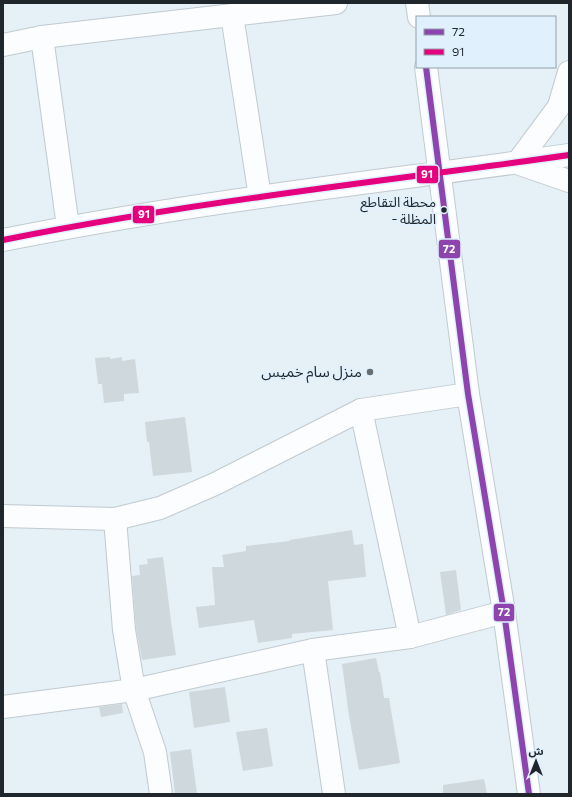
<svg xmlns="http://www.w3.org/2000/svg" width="572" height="797" viewBox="0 0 572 797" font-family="Commissioner,'Noto Sans Arabic',sans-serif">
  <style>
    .building { fill: #ced8dd }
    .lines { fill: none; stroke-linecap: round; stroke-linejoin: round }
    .minor-casing { stroke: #c1cacf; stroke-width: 24 }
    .minor { stroke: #fbfdfe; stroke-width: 22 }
    .bus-1-casing { stroke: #e0f1fd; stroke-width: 9 }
    .bus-2-casing { stroke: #e0f1fd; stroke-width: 9 }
    .bus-1 { stroke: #8e44ad; stroke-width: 6 }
    .bus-2 { stroke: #e5007d; stroke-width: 6 }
    .bus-dot { fill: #1f272c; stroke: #e0f1fd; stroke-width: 1.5 }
    .poi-dot { fill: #656d73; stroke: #e0f1fd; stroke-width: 1.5 }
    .labels { text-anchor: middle; stroke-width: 3.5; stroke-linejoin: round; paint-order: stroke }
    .bus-label { font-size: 14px; fill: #1f272c; stroke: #e0f1fd; text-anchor: end }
    .poi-label { font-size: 15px; fill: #1f272c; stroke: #e0f1fd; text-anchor: end }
    .line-badge { stroke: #e0f1fd; stroke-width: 1.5 }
    .badge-label { font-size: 11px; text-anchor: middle; font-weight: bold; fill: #fff }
  </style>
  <rect width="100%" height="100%" fill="#e6f0f7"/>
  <g class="building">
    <polygon points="110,357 110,359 122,357 122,361 135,359 139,393 124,394 124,401 104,403 102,384 98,384 95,358"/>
    <polygon points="185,417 192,472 153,476 149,442 147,442 145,422"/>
    <polygon points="352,530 354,545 363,544 366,577 328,581 333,630 292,634 292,638 258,643 254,620 199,628 196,607 215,605 212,567 224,567 222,555 246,551 246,546 290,541 290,540"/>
    <polygon points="163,557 171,621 176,655 142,660 136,628 132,576 140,575 139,565 148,564 147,559"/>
    <polygon points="456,570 461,610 446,615 440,572"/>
    <polygon points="376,658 379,672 380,672 384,698 389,698 400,763 359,770 349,716 342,664"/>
    <polygon points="225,687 230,722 194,728 189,692"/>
    <polygon points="122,704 123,713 101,717 99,707"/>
    <polygon points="267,728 273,766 243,771 236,732"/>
    <polygon points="191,749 197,794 175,794 170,752"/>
    <polygon points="484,779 487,794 443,794 443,785"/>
  </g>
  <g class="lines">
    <g class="minor-casing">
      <g id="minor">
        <polyline points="417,3 419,17"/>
        <polyline points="232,15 260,197"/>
        <polyline points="42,37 68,227"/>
        <polyline points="3,45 42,37 336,3"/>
        <polyline points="426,67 468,394 504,612 529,794"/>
        <polyline points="569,93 517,163 569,181"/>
        <polyline points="559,106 569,72"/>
        <path d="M3 240C88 223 174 209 260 197 363 182 466 170 569 155"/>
        <polyline points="361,410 410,637"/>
        <polyline points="3,516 115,519 160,508 215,484 361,410 468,394"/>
        <polyline points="115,519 124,630 134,690 155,752 161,794"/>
        <polyline points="313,650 334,794"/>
        <polyline points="3,707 134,690 313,650 410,637 504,612"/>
      </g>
    </g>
    <use href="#minor" class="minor"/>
    <g class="bus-1-casing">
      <polyline id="bus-1" points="426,67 468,394 504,612 529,794"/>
    </g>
    <g class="bus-2-casing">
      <path id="bus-2" d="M3 240C88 223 174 209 260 197 363 182 466 170 569 155"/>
    </g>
    <use href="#bus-1" class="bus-1"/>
    <use href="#bus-2" class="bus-2"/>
  </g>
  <circle class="bus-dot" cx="444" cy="210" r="3.5"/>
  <circle class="poi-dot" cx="370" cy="372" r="4"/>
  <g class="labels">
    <g class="bus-label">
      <text x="436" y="207">محطة التقاطع<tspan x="436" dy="17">- المظلة</tspan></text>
    </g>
    <g class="poi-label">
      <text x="362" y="377">منزل سام خميس</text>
    </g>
  </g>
  <g class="line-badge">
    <rect x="416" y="165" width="23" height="19" rx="4" fill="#e5007d"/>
    <rect x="132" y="205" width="23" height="19" rx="4" fill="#e5007d"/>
    <rect x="438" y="239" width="23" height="20" rx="4" fill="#8e44ad"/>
    <rect x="493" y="603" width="22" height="19" rx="4" fill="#8e44ad"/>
  </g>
  <g class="badge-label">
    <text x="427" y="178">91</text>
    <text x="144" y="218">91</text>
    <text x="449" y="253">72</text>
    <text x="504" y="616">72</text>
  </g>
  <rect width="572" height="797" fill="none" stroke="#1f272c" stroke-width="8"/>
  <rect x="416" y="16" width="140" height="52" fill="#e0f1fd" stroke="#93a0a9"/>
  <rect x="424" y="29" width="20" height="6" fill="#8e44ad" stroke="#93a0a9"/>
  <text x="452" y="36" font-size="12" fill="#1f272c">72</text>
  <rect x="424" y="49" width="20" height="6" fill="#e5007d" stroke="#93a0a9"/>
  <text x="452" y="56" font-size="12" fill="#1f272c">91</text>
  <g transform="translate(536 761)" stroke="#e0f1fd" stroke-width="3" paint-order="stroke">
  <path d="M0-3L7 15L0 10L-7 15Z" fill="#1f272c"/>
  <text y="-6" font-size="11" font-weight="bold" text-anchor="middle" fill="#1f272c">ش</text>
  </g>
</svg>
